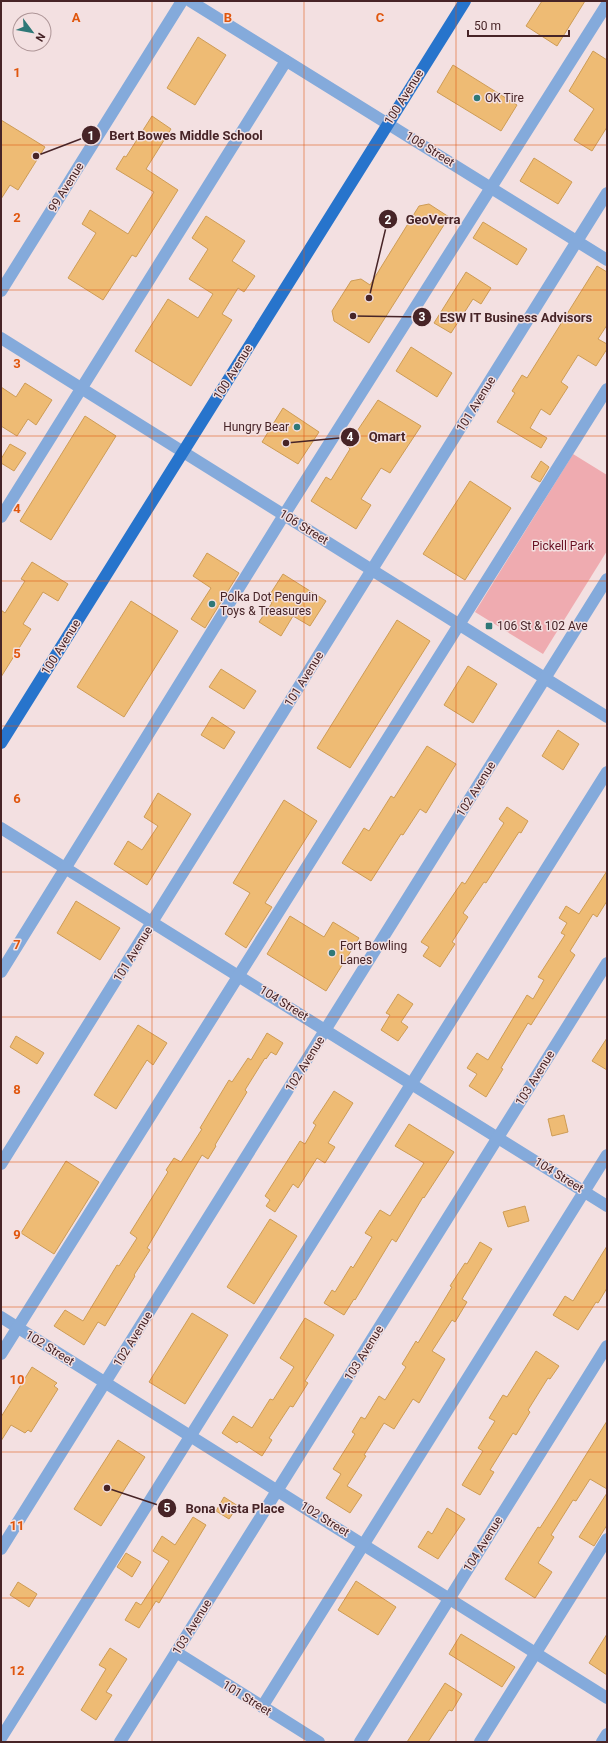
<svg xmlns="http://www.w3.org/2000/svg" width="608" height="1743" viewBox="0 0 608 1743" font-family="Roboto,sans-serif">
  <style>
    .green { fill: #efabb0 }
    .building { fill: #eebb74; stroke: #ce9c55 }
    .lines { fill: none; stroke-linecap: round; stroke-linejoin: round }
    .minor { stroke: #84aadb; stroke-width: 12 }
    .major { stroke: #2774cc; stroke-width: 12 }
    .grid { fill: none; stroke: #e0560d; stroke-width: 1; stroke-opacity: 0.55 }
    .poi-dot { fill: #2e7877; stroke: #f3e0e1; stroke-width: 1.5 }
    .labels { text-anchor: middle; stroke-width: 3; stroke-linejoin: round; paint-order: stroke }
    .street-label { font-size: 12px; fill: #472427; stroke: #f3e0e1 }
    .poi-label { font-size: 12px; fill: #472427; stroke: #f3e0e1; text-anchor: start }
    .park-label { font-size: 12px; fill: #6b1225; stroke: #f3e0e1 }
    .grid-label { font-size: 13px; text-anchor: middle; font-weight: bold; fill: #e0560d; stroke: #f3e0e1; stroke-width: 3; stroke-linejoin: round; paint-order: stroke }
    .leader { fill: none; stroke: #472427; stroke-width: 1.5 }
    .callout-dot { fill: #472427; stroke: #f3e0e1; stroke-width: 1.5 }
    .mark-label { font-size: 12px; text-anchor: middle; font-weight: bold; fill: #fff }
    .callout-label { font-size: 13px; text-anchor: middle; font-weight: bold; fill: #472427; stroke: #f3e0e1; stroke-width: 3; stroke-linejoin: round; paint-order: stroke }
  </style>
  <rect width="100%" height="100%" fill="#f3e0e1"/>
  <polygon class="green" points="573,454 607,475 607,551 543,654 475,612"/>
  <g class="building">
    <polygon points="542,1 585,1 557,46 526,26"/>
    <polygon points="198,37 226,55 195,105 167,88"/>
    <polygon points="593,51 607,60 607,127 592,151 574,140 594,109 569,91"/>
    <polygon points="453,65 517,105 501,131 437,92"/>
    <polygon points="152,116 171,129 146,169 178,190 136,257 132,255 103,300 68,278 96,233 82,224 90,210 128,234 154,192 116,169 124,156 126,157"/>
    <polygon points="1,120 45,147 18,190 10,185 1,199"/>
    <polygon points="534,158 572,182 558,204 520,181"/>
    <polygon points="429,204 449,217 369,343 334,321 332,311 351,281 361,279 370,285 419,206"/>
    <polygon points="206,216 245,241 232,261 255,276 244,292 238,288 222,314 232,320 191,386 135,351 168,299 198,318 213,294 189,279 208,249 192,238"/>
    <polygon points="483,222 527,249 517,265 473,238"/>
    <polygon points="597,266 607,272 607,325 598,339 607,344 607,349 596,366 578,355 561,382 568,387 550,415 541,409 530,428 547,438 541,448 497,422 515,393 512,391 522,375 527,378"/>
    <polygon points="466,272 491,288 481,304 473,299 451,333 434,323"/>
    <polygon points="411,347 452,373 437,397 396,371"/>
    <polygon points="25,383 52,400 36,425 28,419 17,436 1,426 1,387 16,397"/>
    <polygon points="378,400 421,426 390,473 381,468 361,499 371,505 356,529 311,501 326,477 331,480 350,449 347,446"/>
    <polygon points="283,408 319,432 298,464 262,442"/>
    <polygon points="85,416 116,436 51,540 20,521"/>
    <polygon points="10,444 26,453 14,471 1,463 1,459"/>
    <polygon points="541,461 549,467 540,482 531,477"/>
    <polygon points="470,481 511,508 465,580 423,554"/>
    <polygon points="207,553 239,573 205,628 191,619 211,588 193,576"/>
    <polygon points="32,562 68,584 58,601 43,592 23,624 31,629 1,677 1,610 5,613 25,581 21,579"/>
    <polygon points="283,574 326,601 310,626 293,616 281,636 259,622 272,603 267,599"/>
    <polygon points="131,601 178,631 124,717 77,687"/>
    <polygon points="397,620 430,641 350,768 317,748"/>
    <polygon points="468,666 497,684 473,723 444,705"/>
    <polygon points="221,669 256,691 244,709 209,687"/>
    <polygon points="212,717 235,732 224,749 201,735"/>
    <polygon points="558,730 579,744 563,770 542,756"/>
    <polygon points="427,746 456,764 426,813 420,809 403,835 401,834 371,881 342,863 364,828 369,831 391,796 394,798"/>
    <polygon points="158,793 191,814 147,885 114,864 128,841 142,850 158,826 144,817"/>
    <polygon points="284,800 317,821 265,903 272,907 246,948 225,934 250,893 233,883"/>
    <polygon points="507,807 528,821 521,833 519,832 486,883 484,882 463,913 468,917 452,942 455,944 440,967 423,956 429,947 421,942 462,882 465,884 504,823 499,819"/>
    <polygon points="607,871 607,901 597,917 593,914 570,951 575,955 531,1025 528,1023 501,1068 503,1069 486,1097 469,1086 477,1074 467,1068 477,1053 488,1060 527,995 533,999 544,980 538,977 565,935 561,933 567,923 559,918 566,906 579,914"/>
    <polygon points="76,901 120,928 100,960 57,933"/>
    <polygon points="290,916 324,937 333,922 359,938 326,991 267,954"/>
    <polygon points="398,994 413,1004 401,1022 408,1027 398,1041 381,1030 390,1015 386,1013"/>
    <polygon points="138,1025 167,1043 153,1065 147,1060 116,1109 94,1095"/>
    <polygon points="267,1033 283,1043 276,1055 271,1052 266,1059 265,1058 245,1090 247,1092 215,1145 216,1146 208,1159 202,1155 147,1248 150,1250 134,1275 135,1276 105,1326 98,1322 84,1345 54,1326 65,1310 83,1321 117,1265 119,1266 137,1238 130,1233 168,1172 166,1170 174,1158 181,1162 202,1129 200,1128 229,1080 232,1082 248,1058 251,1060"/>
    <polygon points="16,1036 44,1053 37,1064 10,1047"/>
    <polygon points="607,1038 607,1070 592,1061"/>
    <polygon points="334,1091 353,1103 328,1143 335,1147 325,1163 317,1158 298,1188 293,1184 275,1212 266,1206 270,1200 265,1196 300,1141 305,1144 316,1125 313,1123"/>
    <polygon points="564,1115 568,1132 552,1136 548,1119"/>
    <polygon points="409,1124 454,1152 424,1198 423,1197 396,1242 392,1239 355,1300 354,1299 344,1315 324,1303 332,1290 335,1292 351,1266 353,1268 372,1237 365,1233 380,1210 390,1216 424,1163 395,1146"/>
    <polygon points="66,1161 99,1182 54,1254 21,1233"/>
    <polygon points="525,1206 529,1221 508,1227 503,1212"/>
    <polygon points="270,1219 297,1236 254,1304 227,1287"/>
    <polygon points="480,1242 492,1249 462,1299 467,1302 455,1322 452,1320 432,1351 445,1359 419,1403 413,1399 394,1429 384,1423 364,1455 366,1456 347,1486 362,1495 350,1513 326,1498 341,1474 333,1469 355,1434 352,1432 361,1417 365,1419 379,1396 385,1400 406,1367 402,1364 416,1341 418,1343 434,1317 452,1287 450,1286 465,1263 467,1264"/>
    <polygon points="607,1246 607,1288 598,1303 596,1302 578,1330 553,1315 565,1296 573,1301"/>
    <polygon points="192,1313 228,1335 185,1404 149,1382"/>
    <polygon points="305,1318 334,1335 305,1381 308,1383 293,1407 290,1406 269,1438 272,1440 262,1456 239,1441 237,1443 222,1433 233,1416 252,1428 270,1399 273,1400 294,1367 280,1358"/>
    <polygon points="536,1351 559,1366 550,1379 548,1378 528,1410 530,1412 516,1435 513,1433 490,1470 494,1472 480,1495 462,1485 483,1451 478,1448 495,1421 489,1418 503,1395 507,1397"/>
    <polygon points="32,1367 57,1383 54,1386 58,1389 31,1432 28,1430 25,1433 11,1425 1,1441 1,1417"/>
    <polygon points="607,1421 607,1489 590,1479 576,1501 573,1500 551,1535 554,1537 538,1563 552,1572 535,1598 505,1579 538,1527 540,1528 556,1503"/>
    <polygon points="118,1440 145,1457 101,1526 74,1509"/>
    <polygon points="607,1493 607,1525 594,1546 579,1537"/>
    <polygon points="224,1497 238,1506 229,1519 216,1511"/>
    <polygon points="447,1508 465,1519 438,1559 418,1547 428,1531 432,1534"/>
    <polygon points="193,1517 206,1525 159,1603 156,1601 139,1628 125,1620 136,1602 141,1605 169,1561 153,1551 162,1536 175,1545"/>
    <polygon points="126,1553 141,1562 132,1577 117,1567"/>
    <polygon points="356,1581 396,1607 378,1635 338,1610"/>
    <polygon points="18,1582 37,1594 29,1607 10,1595"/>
    <polygon points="461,1634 515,1667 502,1687 449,1654"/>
    <polygon points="607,1634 607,1675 589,1663"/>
    <polygon points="110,1648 127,1659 106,1692 112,1695 96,1720 81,1710 106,1669 99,1665"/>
    <polygon points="445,1683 462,1694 452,1711 449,1710 428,1742 407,1742"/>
  </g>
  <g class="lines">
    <g class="minor">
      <polyline points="190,1 607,260"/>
      <polyline points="1,291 182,1"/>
      <polyline points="1,338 607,717"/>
      <polyline points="1,517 286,61"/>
      <polyline points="1,828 607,1206"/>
      <polyline points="1,972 284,515 607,4"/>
      <polyline points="1,1164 607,193"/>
      <polyline points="1,1317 607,1698"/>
      <polyline points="1,1354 607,389"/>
      <polyline points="1,1549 607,579"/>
      <polyline points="176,1652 319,1742"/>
      <polyline points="262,1707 607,1155"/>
      <polyline points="1,1738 607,772"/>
      <polyline points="120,1742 607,963"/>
      <polyline points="360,1742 607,1346"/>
      <polyline points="480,1742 607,1539"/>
      <polyline points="602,1742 607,1734"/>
    </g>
    <polyline class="major" points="1,743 465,1"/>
  </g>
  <path class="grid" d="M152 1V1742M304 1V1742M456 1V1742M1 145H607M1 290H607M1 436H607M1 581H607M1 726H607M1 872H607M1 1017H607M1 1162H607M1 1307H607M1 1452H607M1 1598H607"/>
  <g class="poi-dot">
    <circle cx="477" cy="98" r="4"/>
    <circle cx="297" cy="427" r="4"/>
    <circle cx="212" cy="604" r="4"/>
    <rect x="485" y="622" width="8" height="8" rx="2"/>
    <circle cx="332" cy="953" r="4"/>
  </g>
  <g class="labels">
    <g class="street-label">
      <text transform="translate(404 97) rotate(-58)" y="4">100 Avenue</text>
      <text transform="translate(430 149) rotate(32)" y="4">108 Street</text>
      <text transform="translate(66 187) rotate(-58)" y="4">99 Avenue</text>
      <text transform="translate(233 372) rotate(-58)" y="4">100 Avenue</text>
      <text transform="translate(476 404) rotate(-58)" y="4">101 Avenue</text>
      <text transform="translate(304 527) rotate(32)" y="4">106 Street</text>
      <text transform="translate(61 647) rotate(-58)" y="4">100 Avenue</text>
      <text transform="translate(304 679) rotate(-58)" y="4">101 Avenue</text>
      <text transform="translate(476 789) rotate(-58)" y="4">102 Avenue</text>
      <text transform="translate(133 954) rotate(-58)" y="4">101 Avenue</text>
      <text transform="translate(284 1003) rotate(32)" y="4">104 Street</text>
      <text transform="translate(305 1064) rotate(-58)" y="4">102 Avenue</text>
      <text transform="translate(535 1078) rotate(-58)" y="4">103 Avenue</text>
      <text transform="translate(559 1175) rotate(32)" y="4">104 Street</text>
      <text transform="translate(133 1339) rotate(-58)" y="4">102 Avenue</text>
      <text transform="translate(50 1348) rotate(32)" y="4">102 Street</text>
      <text transform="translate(364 1353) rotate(-58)" y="4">103 Avenue</text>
      <text transform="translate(325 1519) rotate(32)" y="4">102 Street</text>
      <text transform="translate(483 1544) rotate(-58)" y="4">104 Avenue</text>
      <text transform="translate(192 1627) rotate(-58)" y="4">103 Avenue</text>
      <text transform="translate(247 1698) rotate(32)" y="4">101 Street</text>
    </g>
    <g class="poi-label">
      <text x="485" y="102">OK Tire</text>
      <text x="289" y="431" text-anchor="end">Hungry Bear</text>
      <text x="220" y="601">Polka Dot Penguin<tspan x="220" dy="14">Toys &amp; Treasures</tspan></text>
      <text x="497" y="630">106 St &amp; 102 Ave</text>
      <text x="340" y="950">Fort Bowling<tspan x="340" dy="14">Lanes</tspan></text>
    </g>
    <g class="park-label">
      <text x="563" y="550">Pickell Park</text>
    </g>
  </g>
  <g class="grid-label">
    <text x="76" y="22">A</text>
    <text x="228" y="22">B</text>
    <text x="380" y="22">C</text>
    <text x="17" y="77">1</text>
    <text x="17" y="222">2</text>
    <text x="17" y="368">3</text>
    <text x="17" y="513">4</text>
    <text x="17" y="658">5</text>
    <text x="17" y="803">6</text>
    <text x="17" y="949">7</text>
    <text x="17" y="1094">8</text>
    <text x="17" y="1239">9</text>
    <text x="17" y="1384">10</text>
    <text x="17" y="1530">11</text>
    <text x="17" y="1675">12</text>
  </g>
  <path class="leader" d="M36 156L91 135M369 298L388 219M353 316L422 317M286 443L350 437M107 1488L167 1508"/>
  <g class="callout-dot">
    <circle cx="36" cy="156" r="4"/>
    <circle cx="369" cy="298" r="4"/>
    <circle cx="353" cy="316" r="4"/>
    <circle cx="286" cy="443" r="4"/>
    <circle cx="107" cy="1488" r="4"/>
    <circle cx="91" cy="135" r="10"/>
    <circle cx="388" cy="219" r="10"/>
    <circle cx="422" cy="317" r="10"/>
    <circle cx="350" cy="437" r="10"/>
    <circle cx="167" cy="1508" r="10"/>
  </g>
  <g class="mark-label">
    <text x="91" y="140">1</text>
    <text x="388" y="224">2</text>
    <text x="422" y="321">3</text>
    <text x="350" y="441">4</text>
    <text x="167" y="1512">5</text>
  </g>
  <g class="callout-label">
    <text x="186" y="140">Bert Bowes Middle School</text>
    <text x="433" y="224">GeoVerra</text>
    <text x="516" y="322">ESW IT Business Advisors</text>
    <text x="387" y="441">Qmart</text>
    <text x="235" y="1513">Bona Vista Place</text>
  </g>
  <rect width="608" height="1743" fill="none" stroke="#472427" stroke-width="4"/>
  <g transform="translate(32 32) rotate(122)"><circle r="19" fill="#f3e0e1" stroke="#ae9597"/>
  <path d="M0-3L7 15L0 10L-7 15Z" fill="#2e7877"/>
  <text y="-6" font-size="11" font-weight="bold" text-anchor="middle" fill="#472427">N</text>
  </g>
  <path d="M468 30v6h101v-6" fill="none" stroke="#472427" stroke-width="2"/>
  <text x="474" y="30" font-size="12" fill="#472427" stroke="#f3e0e1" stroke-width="3" paint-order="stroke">50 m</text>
</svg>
